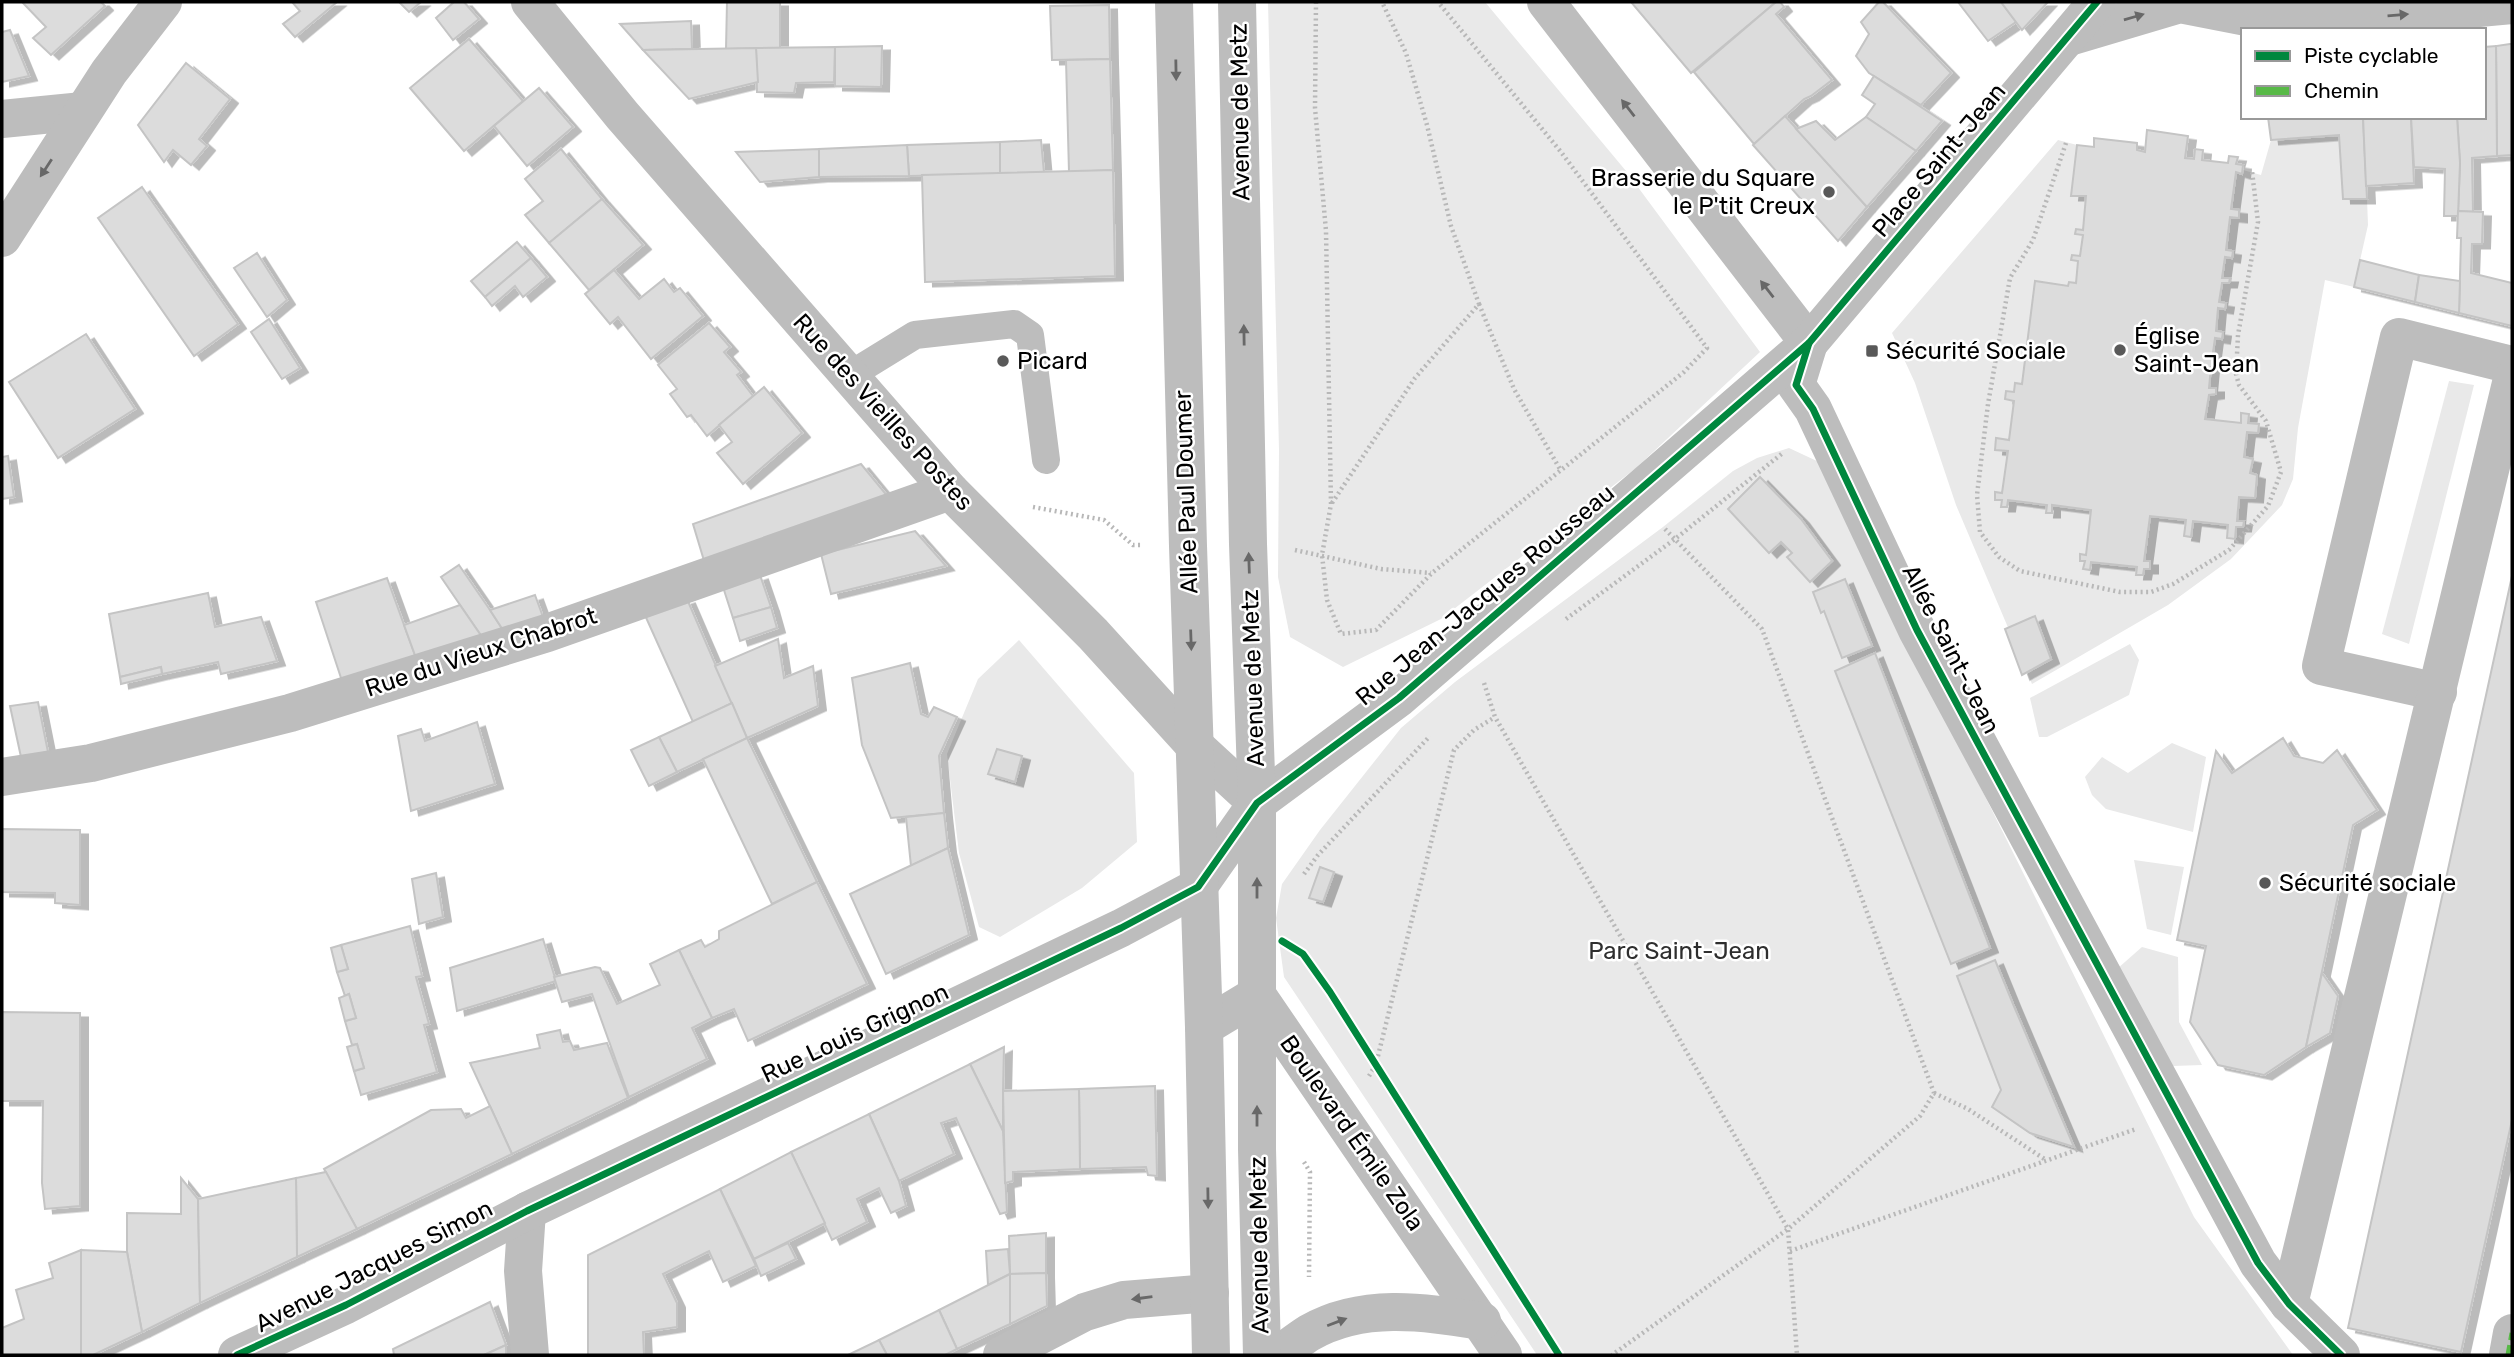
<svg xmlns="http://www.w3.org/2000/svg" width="2514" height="1357" viewBox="0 0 2514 1357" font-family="Rubik,sans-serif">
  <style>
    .green { fill: #e9e9e9 }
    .building { fill: #dcdcdc; stroke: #c4c4c4; stroke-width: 2; filter: url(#shadow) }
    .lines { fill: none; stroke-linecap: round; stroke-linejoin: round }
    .path { stroke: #b8b8b8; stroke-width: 4.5; stroke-dasharray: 2 3.5; stroke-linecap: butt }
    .lane { stroke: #bdbdbd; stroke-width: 28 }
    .street { stroke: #bdbdbd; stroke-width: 38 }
    .primary { stroke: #bdbdbd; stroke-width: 38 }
    .quiet { stroke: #58b947; stroke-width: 5; stroke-dasharray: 10 5; stroke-linecap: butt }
    .cycleway-casing { stroke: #fff; stroke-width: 11 }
    .cycleway { stroke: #00873e; stroke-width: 7 }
    .oneway { fill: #686868 }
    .poi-dot { fill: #595959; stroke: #fff; stroke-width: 2.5 }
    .labels { text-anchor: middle; stroke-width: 5; stroke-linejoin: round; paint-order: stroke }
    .street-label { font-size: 24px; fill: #000; stroke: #fff }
    .poi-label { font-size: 24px; fill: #000; stroke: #fff; text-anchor: start }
    .park-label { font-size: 24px; fill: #2e2e2e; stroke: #fff }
  </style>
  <defs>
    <filter id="shadow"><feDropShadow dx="8" dy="4.5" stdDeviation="0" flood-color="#0004"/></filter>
  </defs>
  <rect width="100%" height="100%" fill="#fff"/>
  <g class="green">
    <polygon points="1268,2 1485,2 1626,171 1760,352 1636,468 1441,619 1343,667 1290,637 1278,577 1279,450"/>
    <polygon points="2339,135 2343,199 2367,199 2368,225 2354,287 2325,280 2298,428 2293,479 2282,505 2231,559 2168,605 2032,684 1956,505 1915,383 1892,333 2058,140 2077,145 2071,195 2086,196 2083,230 2076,229 2075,233 2083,235 2080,256 2072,255 2072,260 2078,261 2076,283 2069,282 2022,384 2015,383 2014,392 2006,392 2005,399 2014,401 2009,440 1996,438 1995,450 2008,451 2002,493 1995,492 1995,499 2002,500 2001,507 2007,507 2008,500 2047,505 2052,513 2052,505 2091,510 2086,555 2080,555 2080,561 2085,561 2083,569 2090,570 2091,562 2137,567 2136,575 2144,569 2150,569 2150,561 2144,561 2150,516 2186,520 2184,536 2191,536 2193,521 2228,525 2235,539 2236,527 2243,527 2243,521 2237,521 2239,497 2255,498 2257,475 2250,473 2253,459 2244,457 2247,432 2258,433 2259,425 2248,423 2241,414 2241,423 2205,419 2209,395 2216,394 2216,388 2209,388 2211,367 2218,367 2219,361 2212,360 2215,338 2222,339 2223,333 2216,331 2218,308 2226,309 2226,303 2219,302 2222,283 2228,283 2229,278 2222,278 2225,257 2232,257 2232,251 2226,250 2230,217 2239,217 2239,210 2231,209 2236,172 2242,173 2243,170 2261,175 2271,140"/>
    <polygon points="2449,381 2474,385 2409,644 2382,634"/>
    <polygon points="1789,448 1819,462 2194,1217 2293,1355 1537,1355 1284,977 1276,918 1282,884 1320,830 1401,728 1455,682 1663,527 1733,471 1757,458"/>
    <polygon points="1019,640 1134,773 1137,842 1082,888 1000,937 979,927 959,853 947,754 978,679"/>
    <polygon points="2130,644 2139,660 2129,695 2047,737 2039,737 2030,698"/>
    <polygon points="2172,743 2206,757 2193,832 2106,809 2092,795 2085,777 2102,757 2128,773"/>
    <polygon points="2134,860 2184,867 2171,935 2147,929"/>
    <polygon points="2142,947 2178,957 2179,1022 2202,1065 2173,1066 2117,969"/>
  </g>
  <g class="building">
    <polygon points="22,2 101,2 105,6 51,55 33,38 46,27"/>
    <polygon points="292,2 337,2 295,37 283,24 300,11"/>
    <polygon points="399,2 421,2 409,12"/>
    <polygon points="454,2 464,2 479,19 453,40 436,18"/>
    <polygon points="727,2 780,2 780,48 726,49"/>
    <polygon points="1631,2 1776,2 1691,73"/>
    <polygon points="1776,2 1780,2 1784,7 1776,14 1832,80 1811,96 1804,99 1754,144 1694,72"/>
    <polygon points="1879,2 1883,2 1951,73 1921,105 1869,73 1856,56 1869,34 1861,22"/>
    <polygon points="1958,2 2001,2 2016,22 1988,41"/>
    <polygon points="2001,2 2048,2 2022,30"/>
    <polygon points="1109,5 1110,59 1052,60 1050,6"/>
    <polygon points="691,21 692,49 643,50 620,24"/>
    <polygon points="10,30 29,76 2,82 2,32"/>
    <polygon points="469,39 523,101 464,151 410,88"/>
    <polygon points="2510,44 2512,44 2512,155 2497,156 2496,46"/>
    <polygon points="882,46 881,87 835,86 835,47"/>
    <polygon points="2496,46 2497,156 2472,158 2473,212 2458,211 2460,163 2457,117 2484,117 2484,47"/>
    <polygon points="835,47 834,82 796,83 794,93 757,92 756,48"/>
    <polygon points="756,48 758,82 689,99 643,50"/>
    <polygon points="1110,59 1113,170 1069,172 1066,60"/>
    <polygon points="186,63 230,99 199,139 207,146 191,165 173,150 164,162 138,125"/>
    <polygon points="1874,76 1942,121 1916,151 1866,117 1875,104 1862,95"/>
    <polygon points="539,88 573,127 527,166 494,126"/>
    <polygon points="1785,116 1867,207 1838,241 1753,145"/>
    <polygon points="1866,117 1916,151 1867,207 1796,129 1816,121 1835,140"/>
    <polygon points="2268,117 2363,117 2367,199 2343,199 2339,135 2271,140"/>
    <polygon points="2363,117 2411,117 2414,183 2366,186"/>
    <polygon points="2411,117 2457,117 2460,163 2458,216 2444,216 2445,169 2414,167"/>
    <polygon points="2147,130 2188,136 2185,158 2194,159 2195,149 2203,150 2202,160 2228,163 2229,156 2238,157 2236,164 2243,165 2242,174 2236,172 2231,209 2239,210 2239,218 2230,217 2226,250 2233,251 2232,258 2225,257 2222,278 2230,278 2229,283 2222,283 2219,302 2226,303 2225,309 2218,308 2216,331 2223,332 2222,339 2215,338 2212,360 2219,361 2218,367 2211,367 2209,388 2216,388 2216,394 2209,395 2205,419 2241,423 2241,413 2249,414 2248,423 2259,424 2258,433 2247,432 2244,457 2253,459 2250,473 2257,475 2255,498 2239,497 2237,521 2244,521 2243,527 2236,527 2235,539 2227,538 2228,525 2193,521 2191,537 2184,536 2186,520 2150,516 2144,561 2150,561 2150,569 2144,569 2143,575 2136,575 2137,567 2091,562 2090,570 2083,569 2085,561 2080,561 2080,554 2086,555 2091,510 2052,505 2052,513 2046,513 2047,505 2008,500 2007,507 2001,507 2002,500 1995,500 1995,492 2002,493 2008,451 1995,450 1996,438 2009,440 2014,401 2005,399 2006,391 2014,392 2015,383 2022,384 2035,281 2068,286 2069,282 2076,283 2078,261 2071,260 2072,255 2080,256 2083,235 2075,234 2076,229 2083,230 2086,196 2071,196 2077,145 2094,147 2094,138 2137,143 2137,150 2145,152"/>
    <polygon points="1041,140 1044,173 1000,174 1000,142"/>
    <polygon points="1000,142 1000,174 909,176 907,145"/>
    <polygon points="907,145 909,176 819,177 819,149"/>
    <polygon points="561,149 602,199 549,243 525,215 543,201 525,179"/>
    <polygon points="819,149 819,177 760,182 736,152"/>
    <polygon points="1113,170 1115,276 925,282 922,175"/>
    <polygon points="142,187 238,324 194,356 98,218"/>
    <polygon points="602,199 643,245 589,290 549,243"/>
    <polygon points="2458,211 2483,212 2482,244 2472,244 2471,273 2512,283 2512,326 2459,313 2461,238 2457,238"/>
    <polygon points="517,242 531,258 485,297 471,281"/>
    <polygon points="257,253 287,300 267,317 234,268"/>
    <polygon points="531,258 547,277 523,297 515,286 492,306 485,297"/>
    <polygon points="2360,260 2419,275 2415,302 2354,287"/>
    <polygon points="614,270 639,299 664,279 674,292 680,288 703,316 651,359 618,317 610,324 585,294"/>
    <polygon points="2419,275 2460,281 2459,313 2415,302"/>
    <polygon points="269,319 300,368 282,379 251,332"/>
    <polygon points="709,323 730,347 724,352 741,372 737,375 753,396 707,436 691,415 687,417 670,394 677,389 658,365"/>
    <polygon points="86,334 135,409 58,458 9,382"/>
    <polygon points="764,387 802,433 743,484 717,453 732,442 719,425"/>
    <polygon points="8,456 14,497 2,499 2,457"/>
    <polygon points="861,464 889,498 705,564 693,524"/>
    <polygon points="1760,477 1801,519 1832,561 1810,582 1787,557 1792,553 1781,542 1769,553 1728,509"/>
    <polygon points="915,531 946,566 831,594 821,554"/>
    <polygon points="459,565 490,610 503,630 482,637 441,577"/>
    <polygon points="760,575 771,607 733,618 723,587"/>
    <polygon points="2512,576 2512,1120 2461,1352 2348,1328"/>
    <polygon points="387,578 416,658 343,684 316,602"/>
    <polygon points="1845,579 1872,646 1842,658 1824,611 1821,613 1813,592"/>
    <polygon points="208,593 215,627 261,617 277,661 221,674 218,662 162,674 161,667 120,677 109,614"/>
    <polygon points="535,595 543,617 503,630 490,610"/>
    <polygon points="687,599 732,703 693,722 644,613"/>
    <polygon points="460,605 482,637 416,658 404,625"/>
    <polygon points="771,607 777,628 740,641 733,618"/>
    <polygon points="2035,616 2051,659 2022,675 2005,629"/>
    <polygon points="778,639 784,678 813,666 818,706 747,738 715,666"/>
    <polygon points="1875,653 1990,948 1951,964 1835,671"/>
    <polygon points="910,663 921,714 928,717 934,707 957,717 939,756 944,813 891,818 862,745 852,678"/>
    <polygon points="161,667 162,674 121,684 120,677"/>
    <polygon points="38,702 48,752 21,757 10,706"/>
    <polygon points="732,703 747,738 677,772 659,737"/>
    <polygon points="477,722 495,784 411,811 398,736 421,729 425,741"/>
    <polygon points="659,737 677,772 649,786 631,750"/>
    <polygon points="747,738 817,882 772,904 703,759"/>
    <polygon points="2283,738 2294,756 2323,763 2337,750 2377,810 2353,825 2306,1047 2264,1075 2218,1065 2190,1022 2206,946 2177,940 2216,751 2232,773"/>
    <polygon points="997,749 1022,756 1015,782 988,774"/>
    <polygon points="944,813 948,848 911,866 906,817"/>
    <polygon points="2,829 80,830 80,905 55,903 55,893 2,892"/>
    <polygon points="948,848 969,935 886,974 850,894"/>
    <polygon points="1320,867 1334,872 1323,902 1309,898"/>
    <polygon points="436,873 443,917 419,924 412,879"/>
    <polygon points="817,882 867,984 748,1041 734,1009 712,1018 679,950 701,940 705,947 719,939 719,931"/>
    <polygon points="410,926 422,976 416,977 429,1024 424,1025 437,1072 361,1095 354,1071 364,1068 357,1044 352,1045 345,1021 356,1018 349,994 345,996 337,972 348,969 341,945"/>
    <polygon points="543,939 556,981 457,1011 450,968"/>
    <polygon points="341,945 348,969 337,972 331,948"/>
    <polygon points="679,950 712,1018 692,1028 707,1059 629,1097 592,994 562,1002 554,977 595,967 600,968 617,1004 660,985 650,964"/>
    <polygon points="1995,960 2013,1004 2074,1147 2030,1133 1992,1107 2001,1090 1957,976"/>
    <polygon points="2322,973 2338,996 2330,1033 2306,1047"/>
    <polygon points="349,994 356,1018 345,1021 339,998"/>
    <polygon points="2,1012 80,1013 80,1206 45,1209 42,1183 43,1101 2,1101"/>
    <polygon points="560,1030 563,1042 570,1041 574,1050 607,1043 628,1098 512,1154 470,1063 540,1048 537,1035"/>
    <polygon points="357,1044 364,1068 354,1071 347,1047"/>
    <polygon points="1004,1047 1003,1091 1003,1131 970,1064"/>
    <polygon points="970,1064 1003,1131 1007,1212 1000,1214 956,1118 941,1123 954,1154 899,1181 869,1114"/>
    <polygon points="1155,1086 1157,1176 1148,1175 1146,1167 1080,1169 1079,1089"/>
    <polygon points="1079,1089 1080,1169 1013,1172 1013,1181 1005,1183 1003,1091"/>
    <polygon points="490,1106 512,1154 357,1229 324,1169 431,1110 461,1109 466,1118"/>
    <polygon points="869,1114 899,1181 906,1206 891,1213 879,1188 857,1199 867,1222 832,1240 791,1152"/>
    <polygon points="791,1152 825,1223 754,1259 720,1189"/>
    <polygon points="326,1172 357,1229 297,1257 296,1178"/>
    <polygon points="181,1178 198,1199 200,1303 142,1332 127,1252 127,1213 181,1214"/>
    <polygon points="296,1178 297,1257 200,1303 198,1199"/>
    <polygon points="720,1189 756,1266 723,1282 709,1251 663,1274 677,1303 677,1327 643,1332 644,1355 588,1355 588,1255"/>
    <polygon points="1046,1233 1046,1273 1010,1274 1009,1236"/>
    <polygon points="788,1243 796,1259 761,1276 754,1259"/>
    <polygon points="1008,1249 1010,1274 988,1285 986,1251"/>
    <polygon points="81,1250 81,1355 2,1355 2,1328 24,1319 16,1290 53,1278 49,1263"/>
    <polygon points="81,1250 127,1252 142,1332 93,1355 81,1355"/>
    <polygon points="1046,1273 1047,1306 1010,1324 1010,1274"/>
    <polygon points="1010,1274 1010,1324 957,1349 939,1310"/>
    <polygon points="490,1302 506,1345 484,1355 394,1355 393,1349"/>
    <polygon points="939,1310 957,1349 945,1355 887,1355 879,1340"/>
    <polygon points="879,1340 887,1355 848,1355"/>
    <polygon points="506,1345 506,1355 484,1355"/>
  </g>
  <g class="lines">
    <g class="path">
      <polyline points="1316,2 1315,108 1326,231 1331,504 1322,555 1327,600 1341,634 1376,630 1432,573 1684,372 1707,348 1561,152 1438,2"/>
      <polyline points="2066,143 2033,240 2010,278 1988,404 1977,495 1980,532 1999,557 2020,571 2120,592 2151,592 2173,584 2229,550 2268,506 2281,472 2266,421 2239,385 2236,374 2238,335 2258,222 2252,171"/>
      <polyline points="1479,304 1514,389 1561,471"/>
      <polyline points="1332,503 1415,378 1479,304 1451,226 1427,125 1406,53 1382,2"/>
      <polyline points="1033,507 1104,520 1133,545 1143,545"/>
      <polyline points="1665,529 1762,629 1934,1093 1920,1116 1788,1229 1797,1355"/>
      <polyline points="1295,550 1381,569 1431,573"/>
      <polyline points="1566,619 1675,539 1784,452"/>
      <polyline points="1484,683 1495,717 1788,1229 1612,1355"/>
      <polyline points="1304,874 1318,855 1430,736"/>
      <polyline points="1369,1076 1376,1064 1454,750 1474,730 1495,717"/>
      <polyline points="1934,1093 1968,1109 2046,1160"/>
      <polyline points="1304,1162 1310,1172 1309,1277"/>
      <polyline points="1790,1251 2136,1129"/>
    </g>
    <polyline class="lane" points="850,375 915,335 1014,324 1030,335 1046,460"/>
    <g class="street">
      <polyline points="530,2 622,115 950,491 1093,634 1194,745 1257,803"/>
      <polyline points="1546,2 1809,343"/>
      <polyline points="2069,37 2180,4 2257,19 2325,22 2512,5"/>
      <polyline points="2,119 83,111"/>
      <polyline points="2,238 109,72 163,2"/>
      <polyline points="1809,343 1796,385 1813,409 1917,630 2258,1263 2289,1304 2341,1355"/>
      <polyline points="2438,692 2321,666 2399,337 2512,365"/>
      <polyline points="2,777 91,763 290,713 547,633 950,491"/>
      <polyline points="1204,1027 1257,995 1503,1355"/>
      <polyline points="527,1211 523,1271 530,1355"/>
      <polyline points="2289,1304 2512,379"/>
      <polyline points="237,1355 346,1305 527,1211 1121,928 1198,887 1257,803 1399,698 1809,343 2097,2"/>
      <polyline points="1002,1355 1085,1312 1124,1300 1210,1293"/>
      <path d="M1278 1355C1288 1348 1298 1340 1309 1333 1363 1302 1424 1312 1482 1321"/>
      <polyline points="2508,1355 2512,1333"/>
    </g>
    <g class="primary">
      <polyline points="1174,2 1188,546 1204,1027 1211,1355"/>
      <polyline points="1237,2 1248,544 1257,803 1257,1149 1262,1355"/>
    </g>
    <polyline class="quiet" points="2508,1355 2512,1333"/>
    <g class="cycleway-casing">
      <g id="cycleway">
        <polyline points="1809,343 1796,385 1813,409 1917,630 2258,1263 2289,1304 2341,1355"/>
        <polyline points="1282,941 1303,954 1330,992 1559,1355"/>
        <polyline points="237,1355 346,1305 527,1211 1121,928 1198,887 1257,803 1399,698 1809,343 2097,2"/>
      </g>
    </g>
    <use href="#cycleway" class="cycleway"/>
  </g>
  <defs><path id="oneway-solid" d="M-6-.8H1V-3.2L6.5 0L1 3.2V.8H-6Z" transform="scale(1.75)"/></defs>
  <g class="oneway">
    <use href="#oneway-solid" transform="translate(2398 15) rotate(-5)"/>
    <use href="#oneway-solid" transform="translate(2134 17) rotate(-16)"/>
    <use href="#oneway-solid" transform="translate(1176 70) rotate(89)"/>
    <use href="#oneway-solid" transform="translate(1628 108) rotate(-128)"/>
    <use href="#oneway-solid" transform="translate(46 168) rotate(123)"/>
    <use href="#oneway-solid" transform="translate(1767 289) rotate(-128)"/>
    <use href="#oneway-solid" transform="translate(1244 335) rotate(-91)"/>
    <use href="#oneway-solid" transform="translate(1249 563) rotate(-92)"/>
    <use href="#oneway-solid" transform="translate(1191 640) rotate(88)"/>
    <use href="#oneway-solid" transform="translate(1257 888) rotate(-90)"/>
    <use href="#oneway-solid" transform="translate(1257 1116) rotate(-90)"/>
    <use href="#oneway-solid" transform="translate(1208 1198) rotate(89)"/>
    <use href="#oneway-solid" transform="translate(1142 1298) rotate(172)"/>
    <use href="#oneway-solid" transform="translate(1337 1322) rotate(-21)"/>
  </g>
  <g class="poi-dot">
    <circle cx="1829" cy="192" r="7"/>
    <circle cx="2120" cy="350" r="7"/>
    <rect x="1865" y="344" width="14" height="14" rx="3.5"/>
    <circle cx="1003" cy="361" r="7"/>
    <circle cx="2265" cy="883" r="7"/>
  </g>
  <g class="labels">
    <g class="street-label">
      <text transform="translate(1240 112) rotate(-91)" y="8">Avenue de Metz</text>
      <text transform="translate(1939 160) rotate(-50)" y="8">Place Saint-Jean</text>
      <text transform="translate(883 412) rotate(48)" y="8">Rue des Vieilles Postes</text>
      <text transform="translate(1186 492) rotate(-92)" y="8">Allée Paul Doumer</text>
      <text transform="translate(1485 595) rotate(-40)" y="8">Rue Jean-Jacques Rousseau</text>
      <text transform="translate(1951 649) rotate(63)" y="8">Allée Saint-Jean</text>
      <text transform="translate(481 652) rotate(-18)" y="8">Rue du Vieux Chabrot</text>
      <text transform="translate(1253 678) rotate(-92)" y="8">Avenue de Metz</text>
      <text transform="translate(855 1033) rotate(-25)" y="8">Rue Louis Grignon</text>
      <text transform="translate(1352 1133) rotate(55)" y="8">Boulevard Émile Zola</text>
      <text transform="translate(1259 1245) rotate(-91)" y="8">Avenue de Metz</text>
      <text transform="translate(374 1266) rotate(-27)" y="8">Avenue Jacques Simon</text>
    </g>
    <g class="poi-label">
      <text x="1815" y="186" text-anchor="end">Brasserie du Square<tspan x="1815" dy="28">le P'tit Creux</tspan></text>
      <text x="2134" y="344">Église<tspan x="2134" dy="28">Saint-Jean</tspan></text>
      <text x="1886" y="359">Sécurité Sociale</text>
      <text x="1017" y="369">Picard</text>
      <text x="2279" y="891">Sécurité sociale</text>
    </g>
    <g class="park-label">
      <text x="1679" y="959">Parc Saint-Jean</text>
    </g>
  </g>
  <rect width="2514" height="1357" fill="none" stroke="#000000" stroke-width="7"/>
  <rect x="2241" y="28" width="245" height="91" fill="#ffffff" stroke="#999999" stroke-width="2"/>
  <rect x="2255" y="51" width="35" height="10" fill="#00873e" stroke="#999999" stroke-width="2"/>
  <text x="2304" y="63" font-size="21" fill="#000000">Piste cyclable</text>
  <rect x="2255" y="86" width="35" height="10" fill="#58b947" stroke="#999999" stroke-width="2"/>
  <text x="2304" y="98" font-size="21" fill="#000000">Chemin</text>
</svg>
